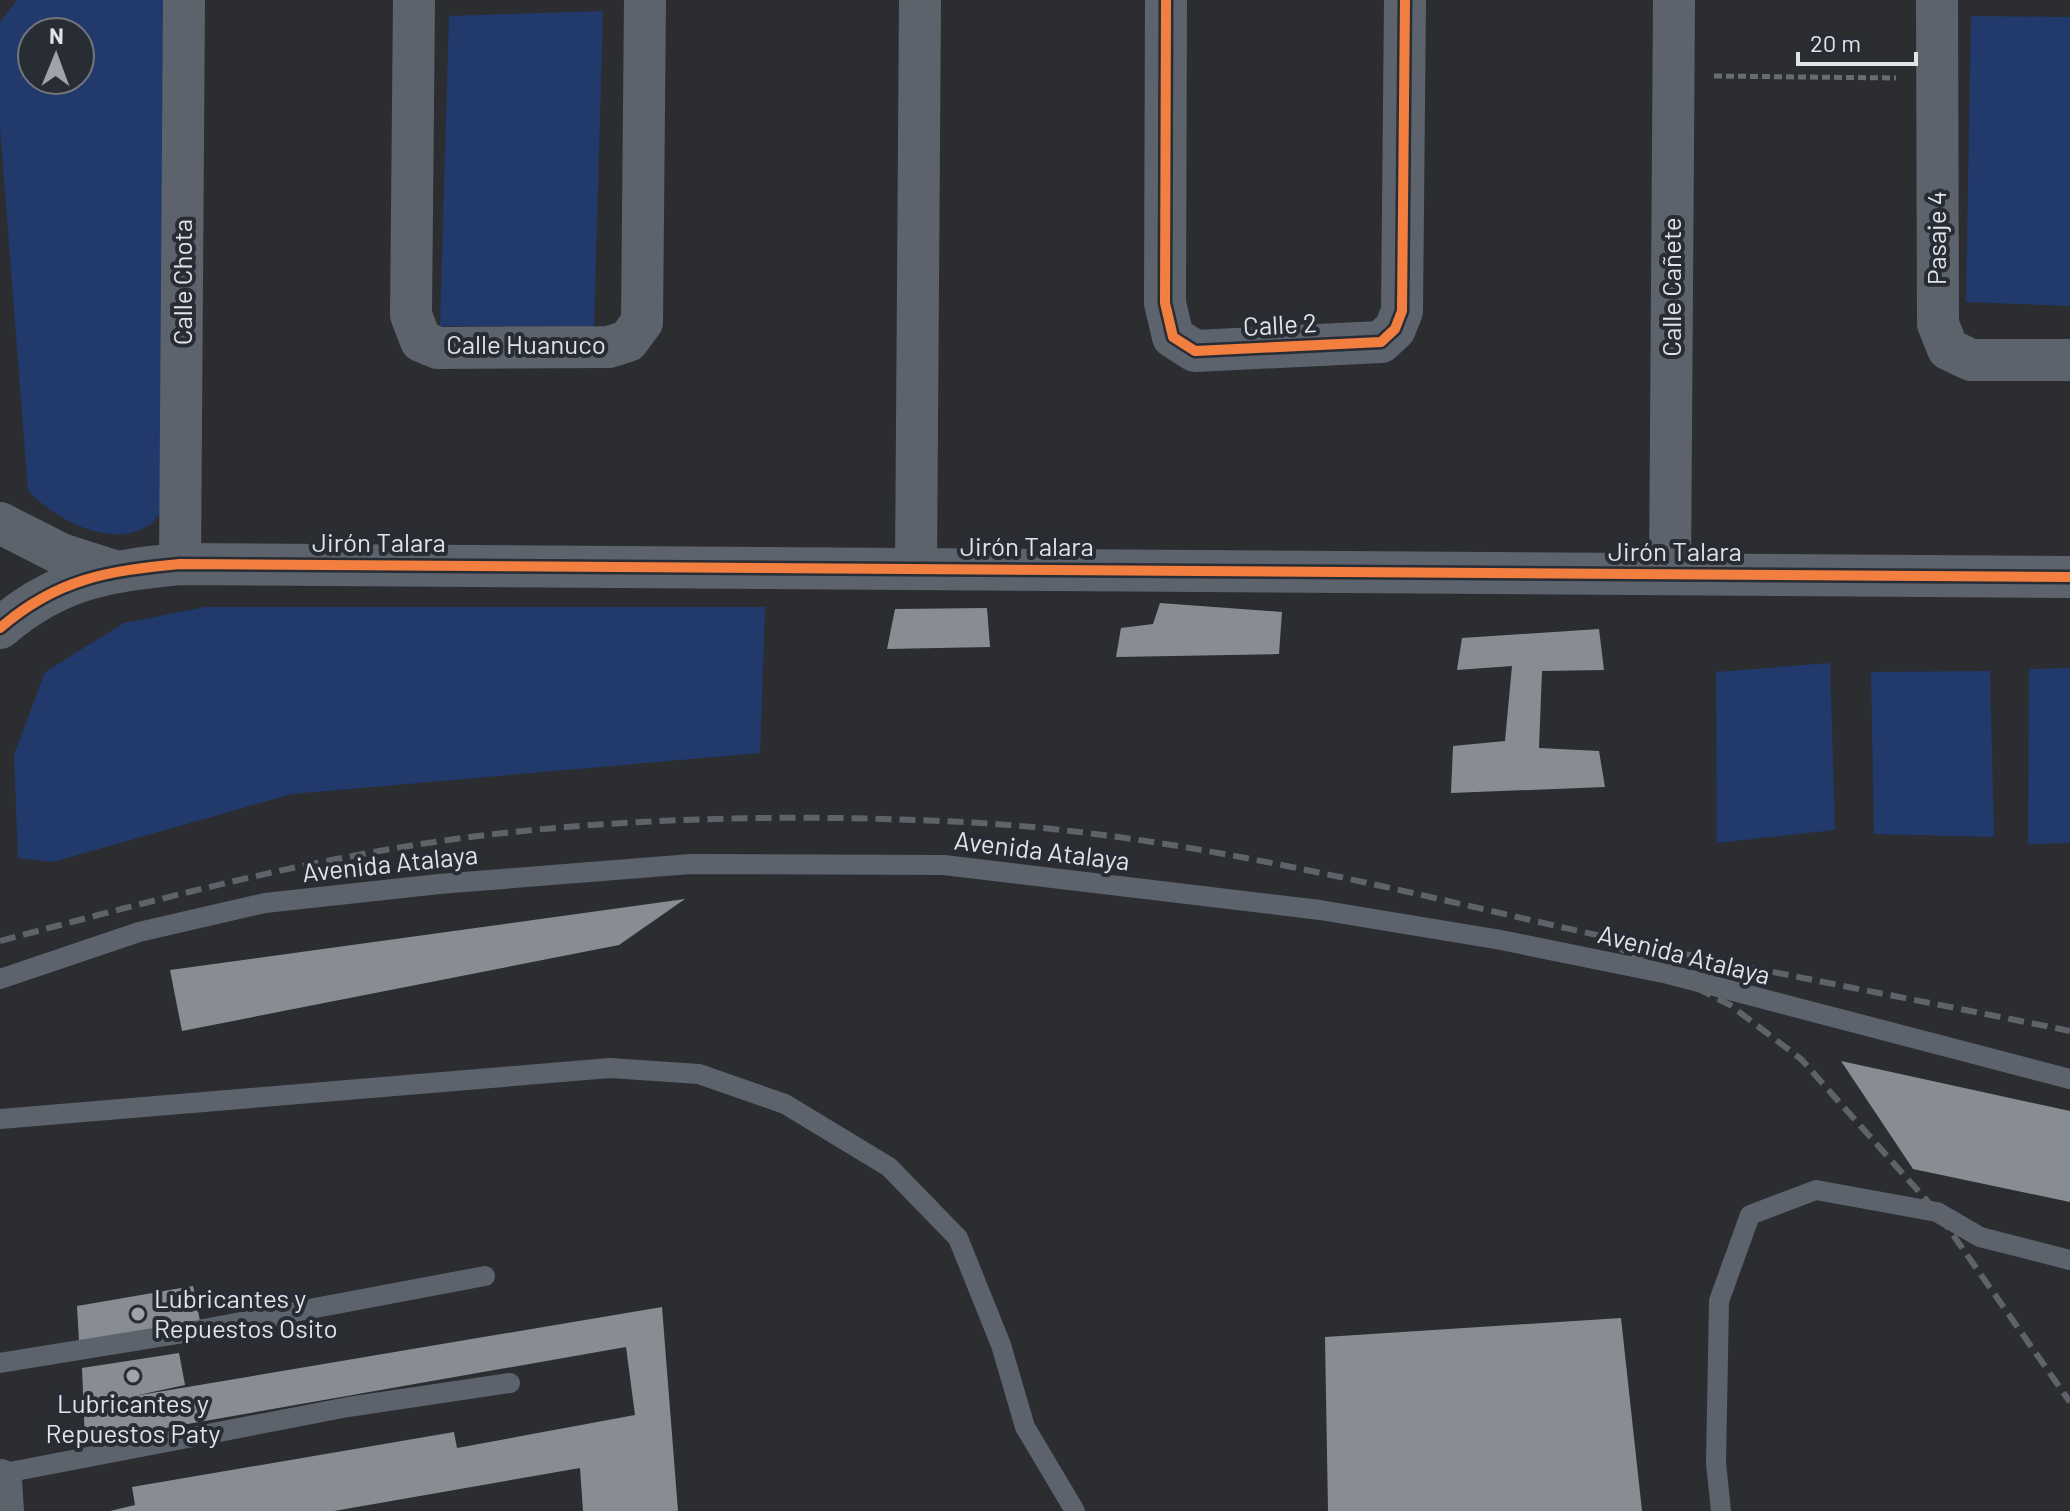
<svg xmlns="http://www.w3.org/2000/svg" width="2070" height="1511" viewBox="0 0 2070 1511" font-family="Barlow,sans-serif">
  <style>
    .green { fill: #213a6b; fill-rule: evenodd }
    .building { fill: #888d94 }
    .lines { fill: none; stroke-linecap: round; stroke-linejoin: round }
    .path { stroke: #676b72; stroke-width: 5; stroke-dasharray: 8 4; stroke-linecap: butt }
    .lane { stroke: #5d636c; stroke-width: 20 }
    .street { stroke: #5d636c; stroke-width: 42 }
    .primary { stroke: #5d636d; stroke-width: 44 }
    .rail { stroke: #5f6369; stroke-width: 6; stroke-dasharray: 16 8; stroke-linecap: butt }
    .cycleway-casing { stroke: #282c34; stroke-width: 15 }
    .cycleway { stroke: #f27e40; stroke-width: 10 }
    .poi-dot { fill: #a1a3a8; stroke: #282c34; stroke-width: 3 }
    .labels { text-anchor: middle; stroke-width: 8; stroke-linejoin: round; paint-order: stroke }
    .street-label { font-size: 26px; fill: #e0e3e8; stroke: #282c34 }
    .poi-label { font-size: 26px; fill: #e0e3e8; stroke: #282c34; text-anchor: start }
  </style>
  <rect width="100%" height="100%" fill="#2b2d31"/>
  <g class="green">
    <path d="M17 0H167L166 504C161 510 156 520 151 524 112 551 57 520 28 491L0 127V22ZM32 32H80V80H32Z"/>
    <polygon points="603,11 594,327 440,326 449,16"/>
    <polygon points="1971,16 2070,17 2070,306 1966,302"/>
    <polygon points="205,607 765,607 760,753 292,794 53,862 18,858 14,755 45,672 124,623"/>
    <polygon points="1830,663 1835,830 1717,843 1716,672"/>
    <polygon points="2070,668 2070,843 2028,844 2029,669"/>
    <polygon points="1990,671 1994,837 1874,834 1871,672"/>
  </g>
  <g class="building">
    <polygon points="1160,603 1282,612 1279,654 1116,657 1121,628 1153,624"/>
    <polygon points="987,608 990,647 887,649 895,609"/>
    <polygon points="1599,629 1604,670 1542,671 1539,748 1599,751 1605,787 1451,793 1453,746 1505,741 1512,666 1457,670 1462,638"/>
    <polygon points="685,899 619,945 182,1031 170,970"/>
    <polygon points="1841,1061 2070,1111 2070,1202 1913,1169"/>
    <polygon points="193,1286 200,1321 79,1341 77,1306"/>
    <polygon points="662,1307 678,1511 583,1511 580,1468 334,1511 110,1511 135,1505 132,1487 454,1432 457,1448 635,1415 626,1347 85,1442 82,1368 179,1353 185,1385 134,1396"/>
    <polygon points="1621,1318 1642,1511 1328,1511 1325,1337"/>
  </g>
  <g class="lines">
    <polyline class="path" points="1714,76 1896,78"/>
    <g class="lane">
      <polyline points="0,979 139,932 265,903 439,884 691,864 944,865 1320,910 1501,940 1668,974 2070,1079"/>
      <polyline points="0,1119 610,1068 699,1074 785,1104 889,1167 958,1238 1001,1345 1025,1427 1075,1511"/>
      <polyline points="0,1363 172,1335 485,1276"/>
      <polyline points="0,1474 348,1407 510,1383"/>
      <polyline points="1721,1511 1716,1463 1719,1301 1750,1215 1816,1190 1937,1212 1980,1237 2070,1260"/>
    </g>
    <g class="street">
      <polyline points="414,0 411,315 421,341 438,348 609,347 628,341 642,322 645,0"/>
      <polyline points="1166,0 1165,303 1173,337 1195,351 1381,342 1395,329 1402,311 1405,0"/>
      <polyline points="1937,0 1938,324 1948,349 1971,360 2070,360"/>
      <polyline points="0,523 61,554 111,570"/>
      <polyline points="180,564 184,0"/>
      <polyline points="916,569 920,0"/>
      <polyline points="1670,574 1674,0"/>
      <path d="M0 628C58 578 108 571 180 564L2070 577"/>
    </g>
    <polyline class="primary" points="0,1481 2,1511"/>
    <g class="rail">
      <path d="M0 941C162 898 328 853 495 834 654 816 822 814 981 823 1186 836 1384 887 1583 932 1745 968 1908 998 2070 1031"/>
      <polyline points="1611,944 1730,1005 1801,1059 1937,1212 2070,1402"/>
    </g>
    <g class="cycleway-casing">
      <g id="cycleway">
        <polyline points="1166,0 1165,303 1173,337 1195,351 1381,342 1395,329 1402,311 1405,0"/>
        <path d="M0 628C58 578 108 571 180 564L2070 577"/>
      </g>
    </g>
    <use href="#cycleway" class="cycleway"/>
  </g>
  <g class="poi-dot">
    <circle cx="138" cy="1314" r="8"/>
    <circle cx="133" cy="1376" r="8"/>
  </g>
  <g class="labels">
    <g class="street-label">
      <text transform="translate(1937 238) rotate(-90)" y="9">Pasaje 4</text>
      <text transform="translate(183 282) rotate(-90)" y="9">Calle Chota</text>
      <text transform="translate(1672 287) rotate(-90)" y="9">Calle Cañete</text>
      <text transform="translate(1280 325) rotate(-3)" y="9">Calle 2</text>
      <text x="526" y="354">Calle Huanuco</text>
      <text x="379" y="552">Jirón Talara</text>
      <text x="1027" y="556">Jirón Talara</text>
      <text x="1675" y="561">Jirón Talara</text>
      <text transform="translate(1042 851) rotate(7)" y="9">Avenida Atalaya</text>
      <text transform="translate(390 864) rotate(-6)" y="9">Avenida Atalaya</text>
      <text transform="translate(1684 955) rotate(14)" y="9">Avenida Atalaya</text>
    </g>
    <g class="poi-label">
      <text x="154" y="1308">Lubricantes y<tspan x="154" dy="30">Repuestos Osito</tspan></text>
      <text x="133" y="1413" text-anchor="middle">Lubricantes y<tspan x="133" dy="30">Repuestos Paty</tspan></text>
    </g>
  </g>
  <g transform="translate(56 56) rotate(1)"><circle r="38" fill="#282c34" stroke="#72757c" stroke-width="2"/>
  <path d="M0-6L14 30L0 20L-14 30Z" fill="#a1a3a8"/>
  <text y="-12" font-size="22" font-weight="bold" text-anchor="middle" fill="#e0e3e8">N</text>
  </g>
  <path d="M1798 52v12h118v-12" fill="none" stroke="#e0e3e8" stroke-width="4"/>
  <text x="1810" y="52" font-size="24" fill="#e0e3e8" stroke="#282c34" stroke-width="6" paint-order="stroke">20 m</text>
</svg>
